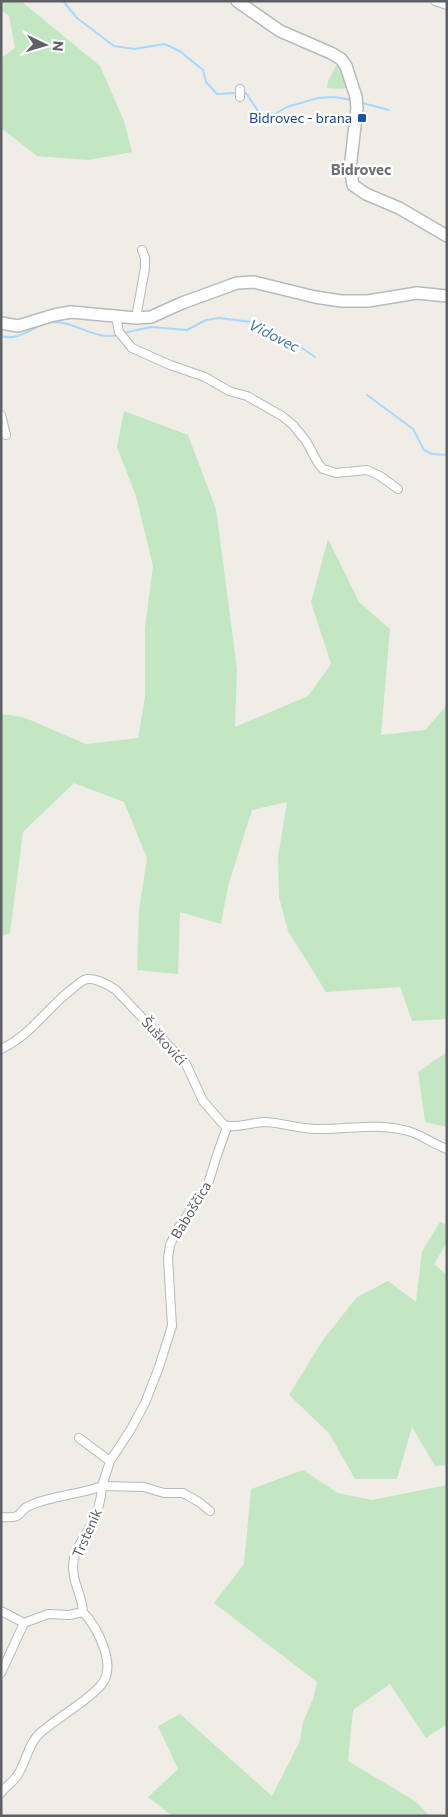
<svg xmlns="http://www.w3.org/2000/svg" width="448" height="1817" viewBox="0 0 448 1817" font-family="Commissioner,sans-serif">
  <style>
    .green { fill: #c3e7c2 }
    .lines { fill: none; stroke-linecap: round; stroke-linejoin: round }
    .stream { stroke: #a6d9ff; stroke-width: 2 }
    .street-casing { stroke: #b6b8bc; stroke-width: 10 }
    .secondary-casing { stroke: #b7babf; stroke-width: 14 }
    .street { stroke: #fff; stroke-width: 8 }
    .secondary { stroke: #fff; stroke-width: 11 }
    .transit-dot { fill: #1a4fb4; stroke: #fff; stroke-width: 2 }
    .labels { text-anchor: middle; stroke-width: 5; stroke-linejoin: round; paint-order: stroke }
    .transit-label { font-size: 14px; fill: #164399; stroke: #fff; text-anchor: end }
    .street-label { font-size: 14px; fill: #5d6166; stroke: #fff }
    .neighbourhood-label { font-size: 15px; font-weight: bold; fill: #6e7378; stroke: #fff }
    .water-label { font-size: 15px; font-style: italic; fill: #4279b2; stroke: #fff }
  </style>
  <rect width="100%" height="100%" fill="#f0ede6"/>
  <g class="green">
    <polygon points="1,1 21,1 100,66 124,121 132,152 88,160 37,156 1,128 1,58 15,48 9,16 1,10"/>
    <polygon points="337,64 348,87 342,89 327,88 328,81"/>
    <polygon points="124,411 188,435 216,509 237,669 235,727 308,696 331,664 311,602 328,539 359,602 390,629 381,735 425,730 447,705 447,1019 412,1021 400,987 326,992 288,931 279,897 278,857 287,802 252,810 228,886 221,924 180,912 178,974 137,970 139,910 147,858 124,802 74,783 23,832 10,933 1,936 1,714 23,717 86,744 138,738 145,697 145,628 153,566 136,496 117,447"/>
    <polygon points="447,1052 447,1127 425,1122 418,1072"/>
    <polygon points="440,1222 447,1225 447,1242 434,1264 447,1275 447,1465 435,1466 412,1427 397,1479 355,1479 329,1433 289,1395 323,1340 357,1297 388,1281 416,1302 422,1251"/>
    <polygon points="303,1470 338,1493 372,1500 447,1485 447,1724 426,1738 390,1684 353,1710 348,1761 415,1801 430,1816 172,1816 148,1797 178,1769 158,1726 180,1714 272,1796 300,1741 303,1722 313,1699 317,1682 214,1603 244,1564 251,1489"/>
  </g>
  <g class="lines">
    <g class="stream">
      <polyline points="63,1 77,18 114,46 134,49 165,44 181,52 203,70 206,82 217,94 237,93"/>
      <polyline points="242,93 246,93 260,114 275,114 287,107 318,98 334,97 353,100"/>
      <polyline points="362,103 389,110"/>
      <polyline points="123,333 151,327 187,330 206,320 219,318 252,322 299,346 315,357"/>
      <path d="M1 336C23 342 34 323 53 322 75 321 96 341 118 335"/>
      <polyline points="367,395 413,429 424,450 432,454 447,455"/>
    </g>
    <g class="street-casing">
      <g id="street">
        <polyline points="435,1 447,5"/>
        <polyline points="240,97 240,89"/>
        <polyline points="116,317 119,332 132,348 170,365 205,377 229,391 247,396 282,416 293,425 306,441 318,463 323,469 336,473 367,470 380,476 398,489"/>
        <polyline points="136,318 145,268 145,258 142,250"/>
        <polyline points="1,415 6,435"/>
        <path d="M1 1049C30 1036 47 1008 72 989 75 987 80 982 84 980 94 976 108 985 116 990L186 1064 203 1101 224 1125C235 1129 253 1122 266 1122 283 1123 299 1129 316 1129 348 1130 375 1122 408 1131 422 1135 433 1144 447 1149"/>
        <polyline points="79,1438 110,1461"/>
        <path d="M1 1517C27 1519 15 1511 31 1505 54 1495 79 1495 102 1486L110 1461 131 1429 145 1403 159 1367 172 1326 168 1258 170 1245 177 1230 208 1184 217 1155 227 1127"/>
        <polyline points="1,1611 24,1623"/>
        <path d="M1 1673 24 1623 48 1614 69 1615 83 1612C82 1592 70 1582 74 1558 77 1546 84 1538 90 1527 98 1514 101 1501 102 1486L144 1487 164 1493H183L199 1502 210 1511"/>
        <path d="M1 1793C6 1786 13 1782 17 1776 26 1763 27 1747 38 1735 57 1717 86 1703 101 1685 118 1666 97 1627 83 1612"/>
      </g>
    </g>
    <g class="secondary-casing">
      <g id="secondary">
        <polyline points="237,1 280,31 331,53 341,59 346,66 356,97 357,108 350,169 353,185 366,194 399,208 447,236"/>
        <polyline points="1,323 18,326 54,315 71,312 136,318 151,317 182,303 237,283 254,282 315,297 341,301 368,301 417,293 447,296"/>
      </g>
    </g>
    <use href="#street" class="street"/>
    <use href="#secondary" class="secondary"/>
  </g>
  <rect class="transit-dot" x="357" y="113" width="10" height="10" rx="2.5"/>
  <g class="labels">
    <g class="transit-label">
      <text x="352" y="123">Bidrovec - brana</text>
    </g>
    <g class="street-label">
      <text transform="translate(164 1041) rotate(48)" y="5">Šuškovići</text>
      <text transform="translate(191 1210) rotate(-59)" y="5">Baboščica</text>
      <text transform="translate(87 1533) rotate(-66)" y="5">Trstenik</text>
    </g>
    <g class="neighbourhood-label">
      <text x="361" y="175">Bidrovec</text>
    </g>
    <g class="water-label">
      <text transform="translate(274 336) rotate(27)" y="5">Vidovec</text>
    </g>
  </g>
  <rect width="448" height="1817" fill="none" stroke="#5d6166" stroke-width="5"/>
  <g transform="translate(45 45) rotate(95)" stroke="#ffffff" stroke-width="4" paint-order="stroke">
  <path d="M0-4L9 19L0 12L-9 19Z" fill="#5d6166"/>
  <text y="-8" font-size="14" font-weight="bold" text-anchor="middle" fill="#5d6166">N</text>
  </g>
</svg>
